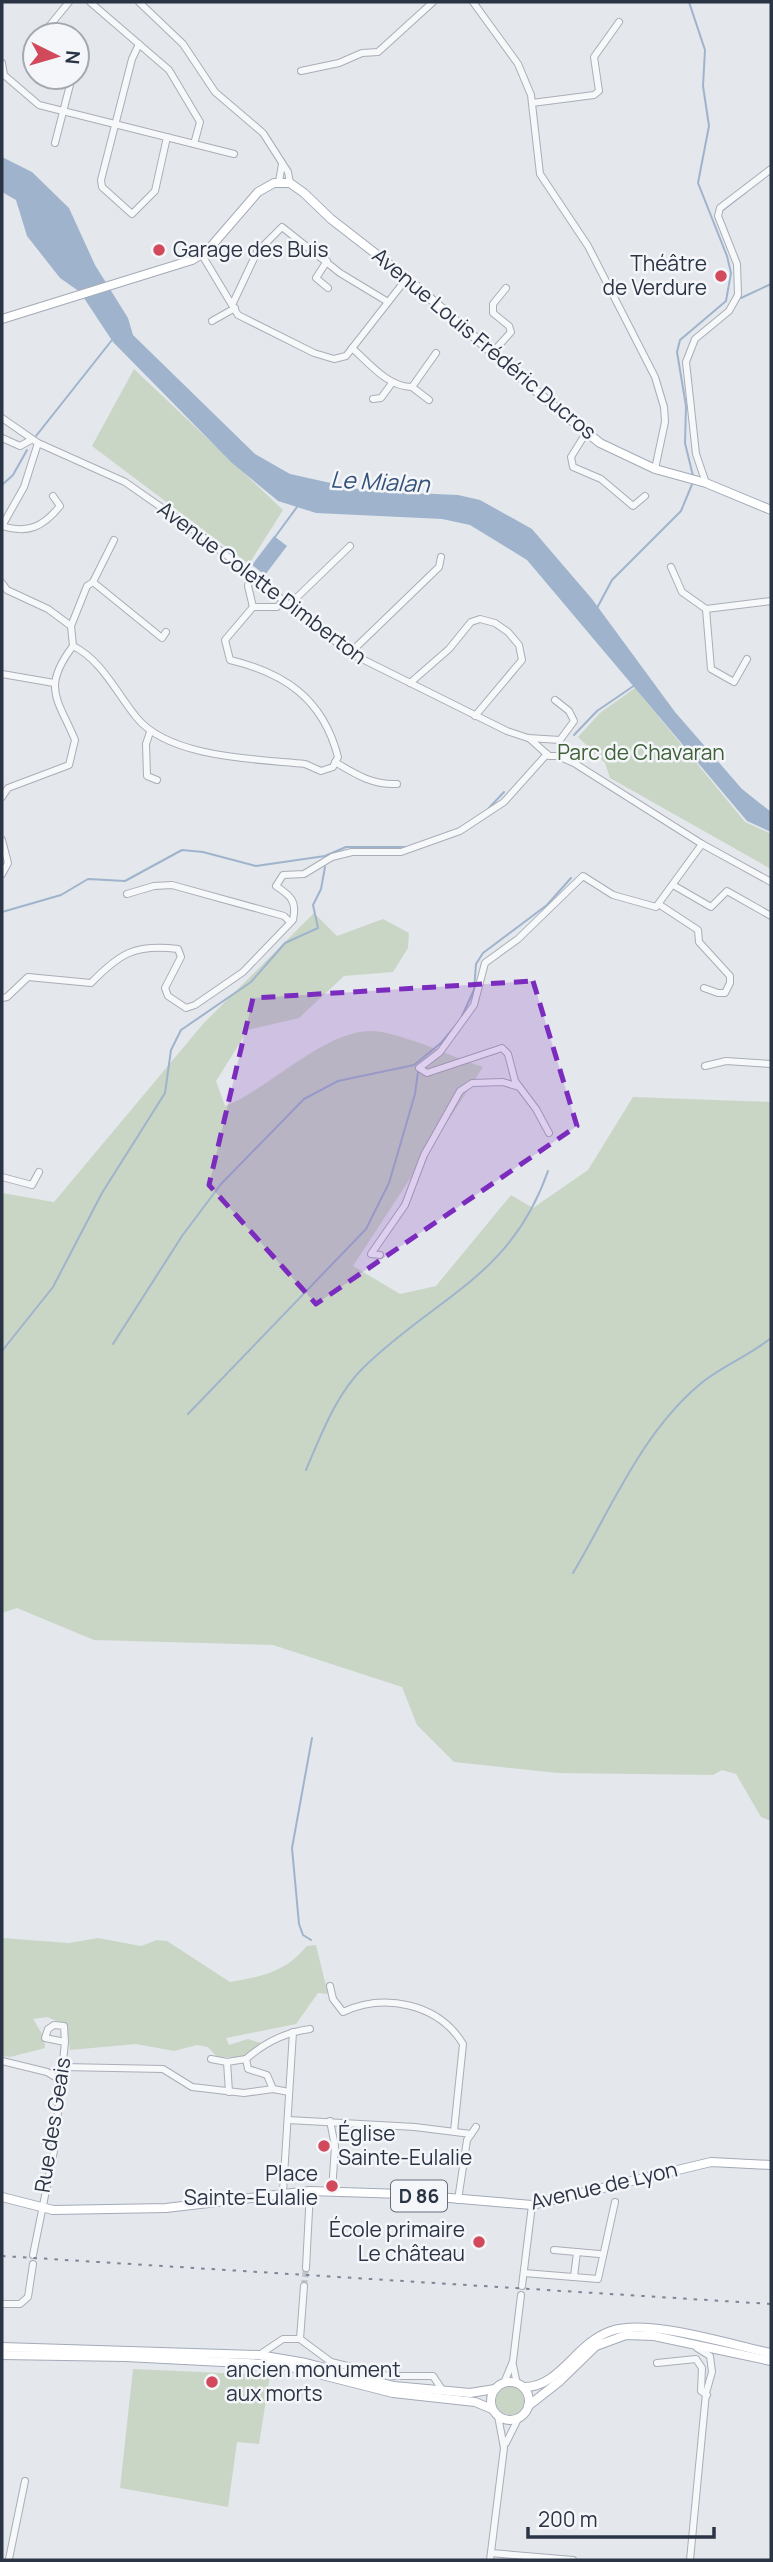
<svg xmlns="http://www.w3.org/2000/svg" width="773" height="2562" viewBox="0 0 773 2562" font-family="Manrope,sans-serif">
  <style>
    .green { fill: #c9d6c5 }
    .water { fill: #9fb4cc }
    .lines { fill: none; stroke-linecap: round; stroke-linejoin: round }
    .stream { stroke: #9fb4cc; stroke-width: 2 }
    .minor-tunnel { stroke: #bfc3cb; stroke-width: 6; stroke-dasharray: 6 3; stroke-linecap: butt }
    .minor-casing { stroke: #a9aeb7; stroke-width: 8 }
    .major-casing { stroke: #a3abb8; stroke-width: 10 }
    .minor { stroke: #f7f8fa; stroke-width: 6 }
    .major { stroke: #fff; stroke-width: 8 }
    .rail { stroke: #7d8696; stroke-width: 2; stroke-dasharray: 3.5 7; stroke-linecap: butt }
    .marked { fill: #7b2cbf; fill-opacity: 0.2; stroke: #7b2cbf; stroke-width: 5; stroke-dasharray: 14 9; stroke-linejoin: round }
    .poi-dot { fill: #d1495b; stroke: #f4f6f9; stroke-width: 2.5 }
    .labels { text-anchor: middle; stroke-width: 5; stroke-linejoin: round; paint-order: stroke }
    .shield { fill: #f4f6f9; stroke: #676e7b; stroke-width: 2 }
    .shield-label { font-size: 19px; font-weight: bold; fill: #2b3445 }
    .poi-label { font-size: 21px; fill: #2b3445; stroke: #f4f6f9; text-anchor: start }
    .street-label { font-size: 21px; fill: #2b3445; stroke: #f4f6f9 }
    .park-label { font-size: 21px; fill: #3f6138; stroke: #f4f6f9 }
    .water-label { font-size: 23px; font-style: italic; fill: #34527a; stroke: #f4f6f9 }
  </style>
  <rect width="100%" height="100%" fill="#e4e7ec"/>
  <g class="green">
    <polygon points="134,369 283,510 249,564 92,446"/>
    <polygon points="635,688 745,822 771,834 771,869 610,778 605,763 578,737 600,713"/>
    <path d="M314 913 337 936 383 919 409 933 408 948 393 972 344 976 299 1018 248 1030 216 1081 225 1106C272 1088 331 1022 382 1032 416 1039 451 1056 483 1067L353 1266 400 1294 436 1286 511 1195 533 1208 588 1170 633 1097 771 1102V1821L761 1817 736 1774 722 1770 713 1775 558 1773 454 1762 417 1725 402 1687 273 1645 94 1640 17 1608 2 1613V1193L54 1202 203 1024Z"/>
    <path d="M2 1938 69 1943 98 1938 141 1946 157 1940 167 1941 230 1982C263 1976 284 1973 307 1946L316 1945 328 1994 318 1993 296 2024 226 2038 229 2045 248 2039 261 2043 244 2057H217L208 2047 197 2045 174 2051 136 2044 70 2050 67 2025 47 2017 33 2019 44 2037 45 2048 10 2057 2 2056Z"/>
    <polygon points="133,2369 270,2375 259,2444 237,2442 228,2507 120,2488"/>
    <circle cx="510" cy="2401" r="14"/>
  </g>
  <g class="water">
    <polygon points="2,157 32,172 69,208 95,265 128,318 133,335 255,454 290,474 367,491 458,495 480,500 532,529 592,599 675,712 742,789 771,812 771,832 747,821 527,560 470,525 442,519 316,513 278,501 232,463 113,342 80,292 60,278 27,236 16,200 2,192"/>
    <polygon points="274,536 287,546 265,575 252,565"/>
  </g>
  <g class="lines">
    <g class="stream">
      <polyline points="689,2 705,50 703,86 709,126 698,183 727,256 731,273 726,301 680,340 677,352 686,406 685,443 693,476"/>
      <polyline points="723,210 746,192"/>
      <polyline points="741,298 771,284"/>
      <polyline points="36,436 112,340"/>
      <polyline points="2,485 13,475 27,450"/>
      <polyline points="275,537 297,507"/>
      <polyline points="597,608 612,580 681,511 693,482"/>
      <polyline points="574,735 597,711 635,685"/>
      <polyline points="488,809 504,792"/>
      <polyline points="2,912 61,895 88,879 125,881 182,850 203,852 256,866 325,856 346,847 408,847"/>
      <polyline points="462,1016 474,990 476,964 483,953 547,905 571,878"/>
      <polyline points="113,1344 182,1236 221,1184 304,1099 338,1081 414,1065 441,1043 457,1024"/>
      <polyline points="2,1351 53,1287 102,1193 165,1093 171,1050 181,1030 251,982 285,943 318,928 313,905 321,889 325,867"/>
      <polyline points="188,1414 366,1229 389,1183 415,1094 418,1072"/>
      <path d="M306 1470C321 1435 336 1394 364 1367 437 1296 511 1277 548 1171"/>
      <path d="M573 1573C611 1509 641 1434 699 1385 720 1367 749 1356 771 1338"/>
      <polyline points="311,1940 303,1935 299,1924 292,1848 312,1738"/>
    </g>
    <polyline class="minor-tunnel" points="304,2286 306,2268"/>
    <g class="minor-casing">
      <g id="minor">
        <polyline points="90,2 169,70 200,122 194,144"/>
        <polyline points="139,2 183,44 215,92 263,133 288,172 290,183"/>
        <polyline points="473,2 518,64 531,95 540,174 588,246 655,377 664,407 665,422 655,469"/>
        <polyline points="49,35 46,30 69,2"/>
        <polyline points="139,44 132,59 101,180 102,187 132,214 155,191 167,137"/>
        <polyline points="2,63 4,75 39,105 234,154"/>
        <polyline points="301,71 339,63 362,53 378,52 433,2"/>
        <polyline points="532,103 594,95 599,91 594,57 619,22"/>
        <polyline points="55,143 72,77"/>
        <polyline points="279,182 282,164"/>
        <polyline points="202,255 238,315 314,353 334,359 346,356 407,278"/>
        <polyline points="327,261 316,278 328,288"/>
        <polyline points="233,303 257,252 282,227 340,273 388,302"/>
        <polyline points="212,321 235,308"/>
        <path d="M352 348C370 364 388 387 412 387L436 353"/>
        <polyline points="493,352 511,332 509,326 493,313 493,304 506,288"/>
        <polyline points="412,387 429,400"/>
        <polyline points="373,399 381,398 392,383"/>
        <polyline points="2,418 38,443 125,482 198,533 350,653 507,731 528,738 560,740"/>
        <polyline points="586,433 571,457 573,467 601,479 633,506 645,496"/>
        <polyline points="2,438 20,446 31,440"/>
        <polyline points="706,483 696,454 686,362 695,339 729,311 738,295 737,264 718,216 720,208 771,169"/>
        <polyline points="2,526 24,487 38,443"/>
        <path d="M2 526C28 534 43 527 60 506L53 496"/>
        <polyline points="671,567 682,592 706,609"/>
        <polyline points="250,577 248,586 253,607"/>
        <polyline points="93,582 162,638 166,632"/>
        <polyline points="2,583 7,590 48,609 71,626"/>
        <polyline points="288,606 350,546"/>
        <path d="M73 646C102 660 117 694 137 718 170 758 256 759 305 764L321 771 333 767 338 757C323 699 285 673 230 660L225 640 253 607H277L282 602"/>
        <polyline points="350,653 439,567 441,557"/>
        <polyline points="747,659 734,682 711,669 706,609 771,601"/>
        <polyline points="2,674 54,683"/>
        <polyline points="410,683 449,649 471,622 480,619 495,623 508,632 519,645 522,660 475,716"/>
        <polyline points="555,700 569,711 574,721 560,740"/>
        <polyline points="150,732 146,744 147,776 157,780"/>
        <polyline points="529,738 549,756 558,756 574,763 702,844 771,882"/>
        <polyline points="563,747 573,761"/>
        <path d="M335 762C355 774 372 785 397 784"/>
        <path d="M2 797 8 788 69 765 75 740C58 699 41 688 73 646L71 626 87 586 93 582 114 540"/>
        <polyline points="2,840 8,863 2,874"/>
        <polyline points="673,885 711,907 727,891 771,916"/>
        <polyline points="127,894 154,886 172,885 284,916 290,922"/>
        <polyline points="660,905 698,930 699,942 730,976 730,983 725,993 718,993 704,988"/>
        <path d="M2 998 7 997 28 977 91 983C120 953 135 944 178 949L181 957 165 988 168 996 186 1008 195 1005 243 972 293 920C297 901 291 896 276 886L283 875 304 874 332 857 352 852H401L460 831 504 802 547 754"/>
        <polyline points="705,1066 726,1061 771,1064"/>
        <polyline points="549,1133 536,1109 515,1081 508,1054 502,1048 427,1073 419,1068 440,1052 474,1005 485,963 518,939 583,876 613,895 656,907 702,844"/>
        <polyline points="2,1177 32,1185 39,1172"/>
        <polyline points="380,1255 371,1254 405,1205 424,1155 460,1091 472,1083 503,1082 519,1087"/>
        <path d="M330 1986 333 1999 343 2012C384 1993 438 2003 463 2044L454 2131"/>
        <polyline points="211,2059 227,2062 246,2059 248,2069 267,2075 273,2089"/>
        <path d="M246 2059C264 2043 287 2032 310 2029"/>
        <polyline points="2,2061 47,2072 60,2080"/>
        <polyline points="227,2062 229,2092"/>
        <polyline points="63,2067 163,2069 192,2087 244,2093 273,2089 289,2092"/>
        <polyline points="288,2120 415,2127 471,2134"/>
        <polyline points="330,2121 335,2146 332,2192"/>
        <polyline points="283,2192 293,2032"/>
        <polyline points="458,2200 467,2140 476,2127"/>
        <polyline points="554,2250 599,2254"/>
        <polyline points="33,2255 54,2151 65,2042 45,2038 48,2029 54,2025 64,2026 65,2042"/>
        <polyline points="306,2268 310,2191"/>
        <polyline points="524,2273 598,2279 615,2202"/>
        <polyline points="574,2277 577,2252"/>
        <polyline points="522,2286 532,2205"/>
        <polyline points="2,2304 20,2304 28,2297 33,2264"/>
        <polyline points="300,2339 304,2286"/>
        <polyline points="259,2355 283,2339 300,2339 331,2362 388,2376 433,2376 443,2391"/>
        <polyline points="657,2363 696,2359 702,2368 701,2391 707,2395"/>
        <polyline points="513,2365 517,2384"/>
        <polyline points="504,2383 513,2361 521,2295"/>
        <polyline points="506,2443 518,2419"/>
        <polyline points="491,2553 573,2560"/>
        <polyline points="9,2559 25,2481"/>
        <polyline points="490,2560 504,2448 498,2416"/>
        <polyline points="690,2560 706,2393 712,2372 710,2356 697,2348"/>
      </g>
    </g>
    <g class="major-casing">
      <g id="major">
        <polyline points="2,319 192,260 208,250 258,192 274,183 290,183 304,193 331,219 407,278 551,404 600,443 655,469 706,483 771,510"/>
        <polyline points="2,2197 53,2210 166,2208 310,2191 403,2194 532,2205 711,2162 771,2165"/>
        <polyline points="2,2347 259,2355 306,2363 394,2386 470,2393 495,2389"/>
        <polyline points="2,2355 126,2357 283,2365 393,2393 475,2402 492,2409"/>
        <circle cx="510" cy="2401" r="19"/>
        <path d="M523 2387C560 2388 575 2343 611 2331 649 2318 731 2345 771 2353"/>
        <polyline points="528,2406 560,2381 596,2346 626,2335 654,2336 771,2361"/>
      </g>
    </g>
    <use href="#minor" class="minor"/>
    <use href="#major" class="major"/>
    <polyline class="rail" points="2,2256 771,2304"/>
  </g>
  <path class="marked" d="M533 981 577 1126 316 1304 209 1185 253 998Z"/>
  <g class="poi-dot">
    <circle cx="159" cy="250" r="7"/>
    <circle cx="721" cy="276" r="7"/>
    <circle cx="324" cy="2146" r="7"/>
    <circle cx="332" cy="2186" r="7"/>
    <circle cx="479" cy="2242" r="7"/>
    <circle cx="212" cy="2382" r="7"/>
  </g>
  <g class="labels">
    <rect class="shield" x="391" y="2180.5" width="56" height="31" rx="5"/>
    <g class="shield-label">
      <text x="419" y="2203">D 86</text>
    </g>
    <g class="poi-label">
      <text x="173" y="257">Garage des Buis</text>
      <text x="707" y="271" text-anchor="end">Théâtre<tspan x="707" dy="24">de Verdure</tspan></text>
      <text x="338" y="2141">Église<tspan x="338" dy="24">Sainte-Eulalie</tspan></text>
      <text x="318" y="2181" text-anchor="end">Place<tspan x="318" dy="24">Sainte-Eulalie</tspan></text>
      <text x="465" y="2237" text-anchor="end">École primaire<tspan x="465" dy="24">Le château</tspan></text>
      <text x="226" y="2377">ancien monument<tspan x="226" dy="24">aux morts</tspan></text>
    </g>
    <g class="street-label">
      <text transform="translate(484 344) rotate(40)" y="7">Avenue Louis Frédéric Ducros</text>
      <text transform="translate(262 583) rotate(37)" y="7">Avenue Colette Dimberton</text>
      <text transform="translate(53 2125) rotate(-81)" y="7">Rue des Geais</text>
      <text transform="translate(604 2186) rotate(-13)" y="7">Avenue de Lyon</text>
    </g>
    <g class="park-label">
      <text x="641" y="760">Parc de Chavaran</text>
    </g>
    <g class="water-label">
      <text transform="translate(380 482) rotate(3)" y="8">Le Mialan</text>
    </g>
  </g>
  <rect width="773" height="2562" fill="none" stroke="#2b3445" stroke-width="7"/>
  <g transform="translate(56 56) rotate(95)"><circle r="33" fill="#f4f6f9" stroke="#a4a8b1" stroke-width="2"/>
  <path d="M0-5L12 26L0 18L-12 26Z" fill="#d1495b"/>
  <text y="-10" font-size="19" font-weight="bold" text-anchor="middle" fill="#2b3445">N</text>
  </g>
  <path d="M528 2527v10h186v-10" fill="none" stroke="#2b3445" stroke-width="3.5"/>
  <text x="538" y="2527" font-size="21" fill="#2b3445" stroke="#f4f6f9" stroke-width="5" paint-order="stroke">200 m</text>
</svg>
